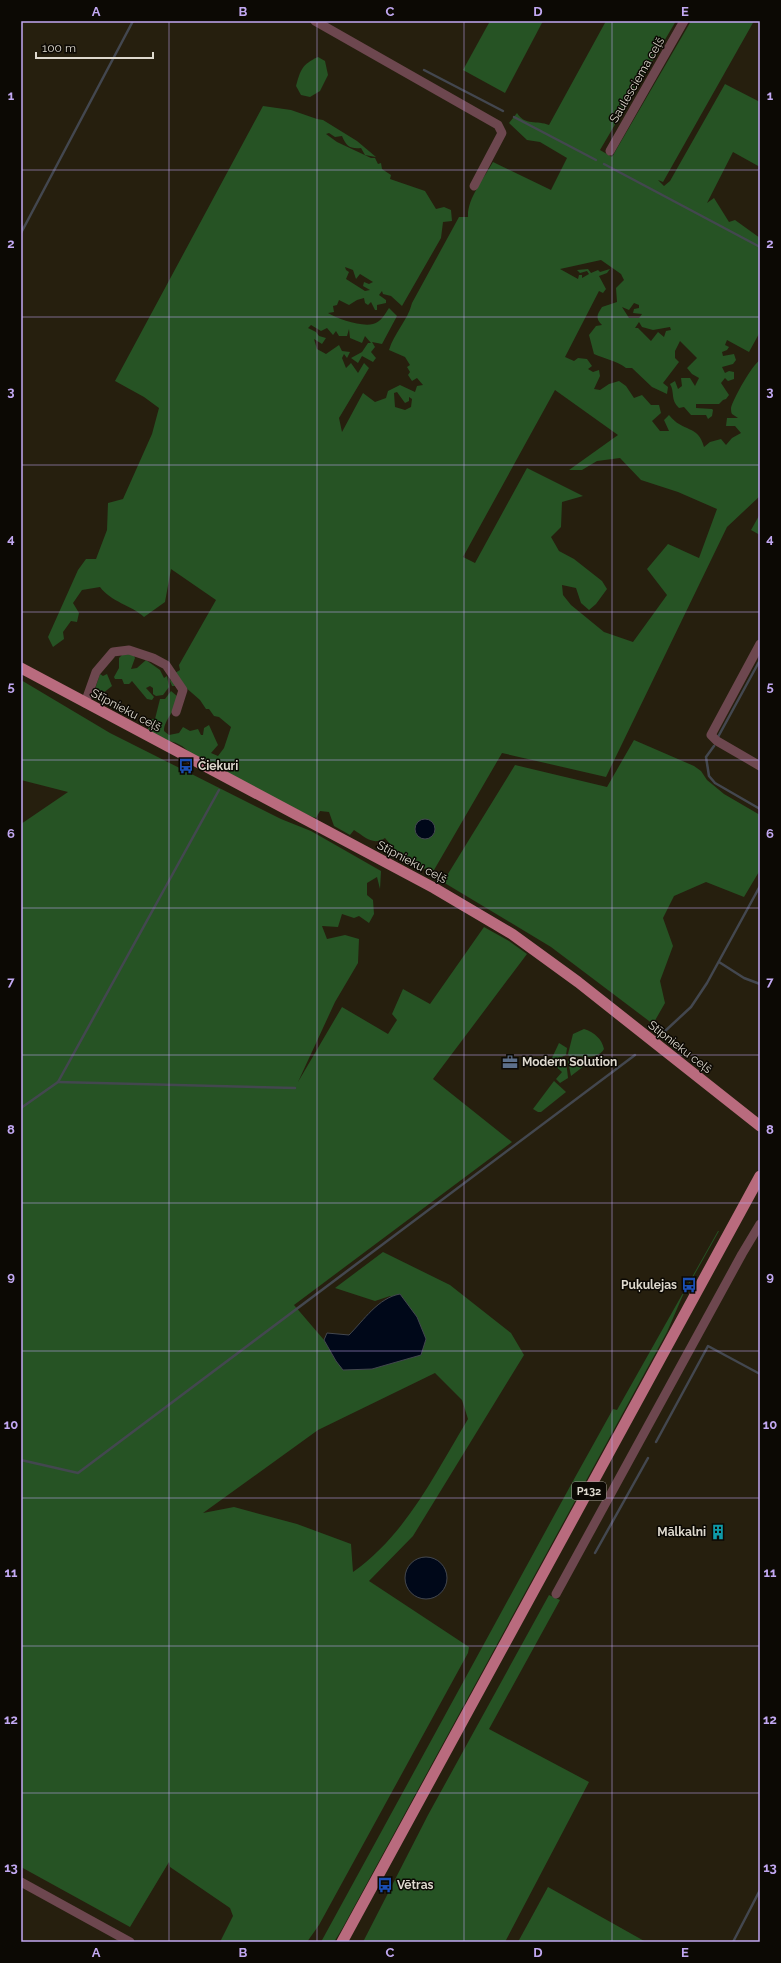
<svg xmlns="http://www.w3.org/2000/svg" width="781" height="1963" viewBox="0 0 781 1963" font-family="Raleway,sans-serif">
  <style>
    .green { fill: #265324; fill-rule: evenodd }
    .water { fill: #000819; stroke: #43474f }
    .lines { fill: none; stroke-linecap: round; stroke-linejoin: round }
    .stream { stroke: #43474f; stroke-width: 2.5 }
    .minor { stroke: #6d474f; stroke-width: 9 }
    .major { stroke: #b96b7e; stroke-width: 11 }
    .grid { fill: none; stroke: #c2a8f2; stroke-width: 1; stroke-opacity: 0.55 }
    .labels { text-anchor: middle; stroke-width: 3; stroke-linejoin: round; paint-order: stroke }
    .shield { fill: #0c0904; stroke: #9f9b91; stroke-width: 1 }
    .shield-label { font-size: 11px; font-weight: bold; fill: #ded9ce }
    .street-label { font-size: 12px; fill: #ded9ce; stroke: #0c0904 }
    .poi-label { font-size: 12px; font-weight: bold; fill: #ded9ce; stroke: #0c0904; text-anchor: start }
    .neatline { fill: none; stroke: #c2a8f2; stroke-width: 1.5 }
    .grid-label { font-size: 13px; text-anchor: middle; font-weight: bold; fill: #c2a8f2 }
  </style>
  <rect width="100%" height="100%" fill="#261f0e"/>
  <g class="green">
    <polygon points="490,21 543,21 505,93 463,70"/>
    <path d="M606 21H676L600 150 612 157 691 21H754L663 182 658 180 664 186 670 181 725 84 760 102V167L733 152 707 203 714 198 729 222 735 220 760 238V332L749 352 727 340 725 345 729 347 727 350 722 352 723 356 734 354 736 360 733 364 722 367 725 373 729 371 734 372V379L728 381 725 378 721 383 729 395 726 399 723 400 719 404H696V408L712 409 713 410 712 416 708 419 706 415H691L684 407 679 408C670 400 675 392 670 384L675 381 678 389 682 386 681 378H690L695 386 699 378 692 374 687 368 697 358 680 341 675 351V358L679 362 663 383 668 387 667 394 652 387 632 368H626C617 361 605 359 594 354L589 335 596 326 602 325C595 318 597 315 602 307L617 302 616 288 624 280 621 274 601 260 560 269 578 279 579 275H582V278L589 274 587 271 580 273 577 270 588 269 591 273 598 270 600 272 610 269 607 273 599 276 606 289 603 293 599 291 565 357 574 361 578 358 587 359 592 366 588 369 593 372 599 370 600 376 594 389 600 390 609 384 619 381 626 386 634 398 642 395 651 405H659L661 413 652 421 660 431H669L664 420 669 415C683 433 698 424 704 447L710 442 721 439 726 445 732 438 741 433 735 426H726L727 418H738L732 414C731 413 731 409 731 408 733 399 752 365 760 360V496L727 527 606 777 502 753 434 870C412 869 398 854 385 838 373 846 365 837 354 830L350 835 334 826 329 812 320 811 316 818 310 816 193 757C187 748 175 739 164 742L148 731 150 719H155L160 699H165L171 691 177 696C178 710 164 718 164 731L169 735 179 733 183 727 190 731 198 729 201 735H203L204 728 209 725 218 745 211 753 218 756 224 748 231 727 219 717 214 716 209 709H206L200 700 184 686H172L170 681 175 673 180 670 179 665 216 600 171 569 165 602 144 617C131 605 111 602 100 587L82 590 73 603 79 613 77 622 71 621 63 632 64 639 53 647 48 637 78 570 86 559H96L107 530 108 503 123 499 152 434 159 408 144 397 115 381 263 106 291 110 317 119 323 120 357 141 376 157 365 155 361 148C350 149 346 146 342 136L335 137 329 133 326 134 337 142 371 158H375L378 164 381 163 382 169 391 175 390 179 425 191 436 209 444 207 451 210 452 221 443 222 441 238 402 306 391 296 383 294 382 291 379 295 386 300V303L377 305V310H375L371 302 368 305 365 303 364 298 357 300 349 305 339 300 337 305 333 306 334 312 328 313C338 319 361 327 373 324 381 322 385 314 389 308L397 316 382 344 372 342 375 347 371 352 376 358 373 362 362 356 358 363 351 358 362 352 368 343H371L365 336 362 343 350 338 349 329 347 336H339L336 331 333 335 327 328 321 331 311 325 308 328 316 332 319 336 326 338 322 344 314 339 317 349 326 354 339 345 342 351 350 352 347 358 344 354 342 358 346 368 351 363 358 373 364 363 369 368 339 418 342 432 363 393 375 402 386 398 388 391 400 385 415 392 417 386 423 385 417 378 412 381 408 375 410 372 407 367 410 365 405 357 389 350C394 333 408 320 412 303L459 217H468C467 199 484 178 493 162L551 190 567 158 540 142 527 140 509 123 517 113C525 126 537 120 549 125ZM345 267 353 270 356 279 360 274 373 282 369 284 364 282 363 286 370 290 365 291 346 279 349 272 346 270ZM634 303 639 305V308L634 309 633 313 642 314 639 318H629L622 307 629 310ZM639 322 642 327 653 330 670 327 671 330 666 331 664 337 658 332 651 341 638 328H635ZM555 390 618 435 569 470H582L597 461 620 458 641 480 678 492 717 509 699 558 668 544 647 569 667 595 633 642 604 632 571 605 563 595 562 585 576 588 581 603 589 610 596 604 607 589 602 581 574 559 559 551 551 537 561 527 562 502 583 496 527 468 475 563 463 557ZM397 392 405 403 409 401V397L412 399 411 407 405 410 395 407 394 393Z"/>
    <path d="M318 57 325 61 328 75 320 91 310 97 301 95 296 86C300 71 302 64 318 57Z"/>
    <polygon points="760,514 760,535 751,530"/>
    <polygon points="133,653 135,658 131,669 137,668 146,660 160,670 164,678 167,676 169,687 163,695 156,696 153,694 153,688 150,686 146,688 154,697 152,700 147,699 132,681 129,684 124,684 122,679 115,679 114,677 119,668 119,658 123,654"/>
    <polygon points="100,674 103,676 107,674 112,686 102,694 103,703 92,698"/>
    <path d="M21 680 110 733 281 819 311 831 381 871 380 889 377 877 367 883V895L373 900 374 914 369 923 359 916 354 918 342 914 338 927 322 926 327 939 345 935 359 939 358 963 335 1002 298 1082 342 1007 388 1034 397 1020 392 1014 403 989 430 1004 484 927 509 941 527 954 433 1079 512 1142 294 1305 324 1340 336 1361 406 1359 421 1355 425 1339 417 1317 390 1296 375 1301 335 1288 383 1252 450 1285 511 1333 524 1355 413 1536 369 1581 469 1647 468 1653 319 1925 307 1942H220L233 1916 230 1908 170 1867 169 1862 130 1927 21 1867V824L68 792 21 780ZM435 1373 462 1400 468 1419C436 1472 406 1535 353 1572L351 1544 297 1524 234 1507 203 1513 318 1430Z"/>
    <polygon points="634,740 694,766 701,771 707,780 724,794 760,815 760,870 744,897 706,882 674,896 663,918 673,946 660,981 665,1003 653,1024 551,947 443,882 515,765 607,787"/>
    <path d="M584 1029C594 1032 602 1039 604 1049 598 1060 580 1056 569 1056L568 1054 573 1034Z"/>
    <polygon points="559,1043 567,1048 566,1055 550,1062"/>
    <polygon points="571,1058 591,1058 593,1059 571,1076 568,1061"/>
    <polygon points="565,1059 566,1060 568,1078 560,1083 556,1079 562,1072 552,1063"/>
    <polygon points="554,1081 566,1092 541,1112 538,1112 533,1109"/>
    <polygon points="718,1231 719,1231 683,1295 667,1332 342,1929 334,1942 321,1942 573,1481 613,1409 617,1410"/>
    <polygon points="549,1595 560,1600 489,1729 589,1782 505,1942 363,1942 428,1815"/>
    <polygon points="548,1887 646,1942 518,1942"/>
  </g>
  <g class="water">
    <circle cx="425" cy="829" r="10"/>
    <path d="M400 1294 417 1317 426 1339 421 1355 372 1369 343 1370 336 1361 324 1340 327 1333 349 1335C364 1320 378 1298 400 1294Z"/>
    <circle cx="426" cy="1578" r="21"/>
  </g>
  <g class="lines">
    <g class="stream">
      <polyline points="424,70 503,111"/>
      <polyline points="514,117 596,160"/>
      <polyline points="604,164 760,247"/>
      <polyline points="21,233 133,21"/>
      <polyline points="718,737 760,660"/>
      <polyline points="714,746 706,757 709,776 715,783 760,809"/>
      <polyline points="719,962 744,978 760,984"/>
      <polyline points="664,1032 691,1007 707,983 760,886"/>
      <polyline points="58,1082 295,1088"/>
      <polyline points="21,1108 58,1082 219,790"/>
      <polyline points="656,1442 708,1346 760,1374"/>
      <polyline points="21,1460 78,1473 635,1055"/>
      <polyline points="595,1553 648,1458"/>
      <polyline points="733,1942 760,1890"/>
    </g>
    <g class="minor">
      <polyline points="315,21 498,125 502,133 474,186"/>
      <polyline points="610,151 684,21"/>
      <polyline points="760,644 711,735 717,741 760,766"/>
      <polyline points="85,703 96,672 113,652 129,650 153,658 166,665 183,690 176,712"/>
      <polyline points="556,1594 742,1254 760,1224"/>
      <polyline points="21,1882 130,1942"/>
    </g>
    <g class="major">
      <polyline points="21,668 434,888 512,934 578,982 760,1126"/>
      <polyline points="342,1942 760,1176"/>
    </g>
  </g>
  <path class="grid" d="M169 21V1942M317 21V1942M464 21V1942M612 21V1942M21 170H760M21 317H760M21 465H760M21 612H760M21 760H760M21 908H760M21 1055H760M21 1203H760M21 1351H760M21 1498H760M21 1646H760M21 1793H760"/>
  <defs>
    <g id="bus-bare" transform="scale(1.2)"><path d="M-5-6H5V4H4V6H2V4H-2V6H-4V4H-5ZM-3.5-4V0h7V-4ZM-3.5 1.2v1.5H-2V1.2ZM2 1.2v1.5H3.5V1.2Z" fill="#1a4fb4" stroke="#0c0904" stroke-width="2.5" paint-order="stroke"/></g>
    <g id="office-bare" transform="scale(1.2)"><path d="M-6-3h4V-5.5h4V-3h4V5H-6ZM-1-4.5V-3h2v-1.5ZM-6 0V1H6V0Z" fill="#5c6f8a" stroke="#0c0904" stroke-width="2.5" paint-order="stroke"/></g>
    <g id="building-bare" transform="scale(1.2)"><path d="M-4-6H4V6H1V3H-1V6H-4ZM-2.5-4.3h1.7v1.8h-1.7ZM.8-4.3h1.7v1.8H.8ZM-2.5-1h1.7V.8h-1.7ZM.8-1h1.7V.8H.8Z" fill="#0f9aa8" stroke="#0c0904" stroke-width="2.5" paint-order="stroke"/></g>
  </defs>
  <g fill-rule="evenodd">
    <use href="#bus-bare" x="186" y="766"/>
    <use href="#office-bare" x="510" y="1062"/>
    <use href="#bus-bare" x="689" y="1285"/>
    <use href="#building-bare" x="718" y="1532"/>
    <use href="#bus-bare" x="385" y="1885"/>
  </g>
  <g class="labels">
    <rect class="shield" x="572" y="1482" width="34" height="18" rx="3"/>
    <g class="shield-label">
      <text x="589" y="1495">P132</text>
    </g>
    <g class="street-label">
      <text transform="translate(637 80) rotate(-60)" y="4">Saulesciema ceļš</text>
      <text transform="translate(126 710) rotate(28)" y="4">Stīpnieku ceļš</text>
      <text transform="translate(412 862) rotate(28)" y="4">Stīpnieku ceļš</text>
      <text transform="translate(680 1047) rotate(38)" y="4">Stīpnieku ceļš</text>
    </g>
    <g class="poi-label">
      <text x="198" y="770">Čiekuri</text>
      <text x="522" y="1066">Modern Solution</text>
      <text x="677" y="1289" text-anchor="end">Puķulejas</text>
      <text x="706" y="1536" text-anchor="end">Mālkalni</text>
      <text x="397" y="1889">Vētras</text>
    </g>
  </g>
  <rect width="781" height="1963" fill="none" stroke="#0c0904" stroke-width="44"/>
  <path d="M36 52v6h117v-6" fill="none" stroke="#ded9ce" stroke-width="2"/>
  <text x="42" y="52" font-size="12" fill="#ded9ce" stroke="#0c0904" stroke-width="3" paint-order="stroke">100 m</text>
  <rect x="22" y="22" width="737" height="1919" class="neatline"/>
  <g class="grid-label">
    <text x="96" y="16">A</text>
    <text x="243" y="16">B</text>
    <text x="390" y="16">C</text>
    <text x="538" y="16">D</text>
    <text x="685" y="16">E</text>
    <text x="11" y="100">1</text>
    <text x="770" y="100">1</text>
    <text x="11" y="248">2</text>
    <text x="770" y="248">2</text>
    <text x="11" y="396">3</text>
    <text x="770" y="396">3</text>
    <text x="11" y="543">4</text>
    <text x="770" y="543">4</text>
    <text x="11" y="691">5</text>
    <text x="770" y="691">5</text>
    <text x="11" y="838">6</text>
    <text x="770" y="838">6</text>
    <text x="11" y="986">7</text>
    <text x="770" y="986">7</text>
    <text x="11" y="1134">8</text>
    <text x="770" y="1134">8</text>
    <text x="11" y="1281">9</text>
    <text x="770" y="1281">9</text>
    <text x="11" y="1429">10</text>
    <text x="770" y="1429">10</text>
    <text x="11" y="1577">11</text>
    <text x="770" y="1577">11</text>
    <text x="11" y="1724">12</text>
    <text x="770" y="1724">12</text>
    <text x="11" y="1872">13</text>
    <text x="770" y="1872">13</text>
    <text x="96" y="1957">A</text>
    <text x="243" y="1957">B</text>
    <text x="390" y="1957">C</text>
    <text x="538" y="1957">D</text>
    <text x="685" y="1957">E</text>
  </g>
</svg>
